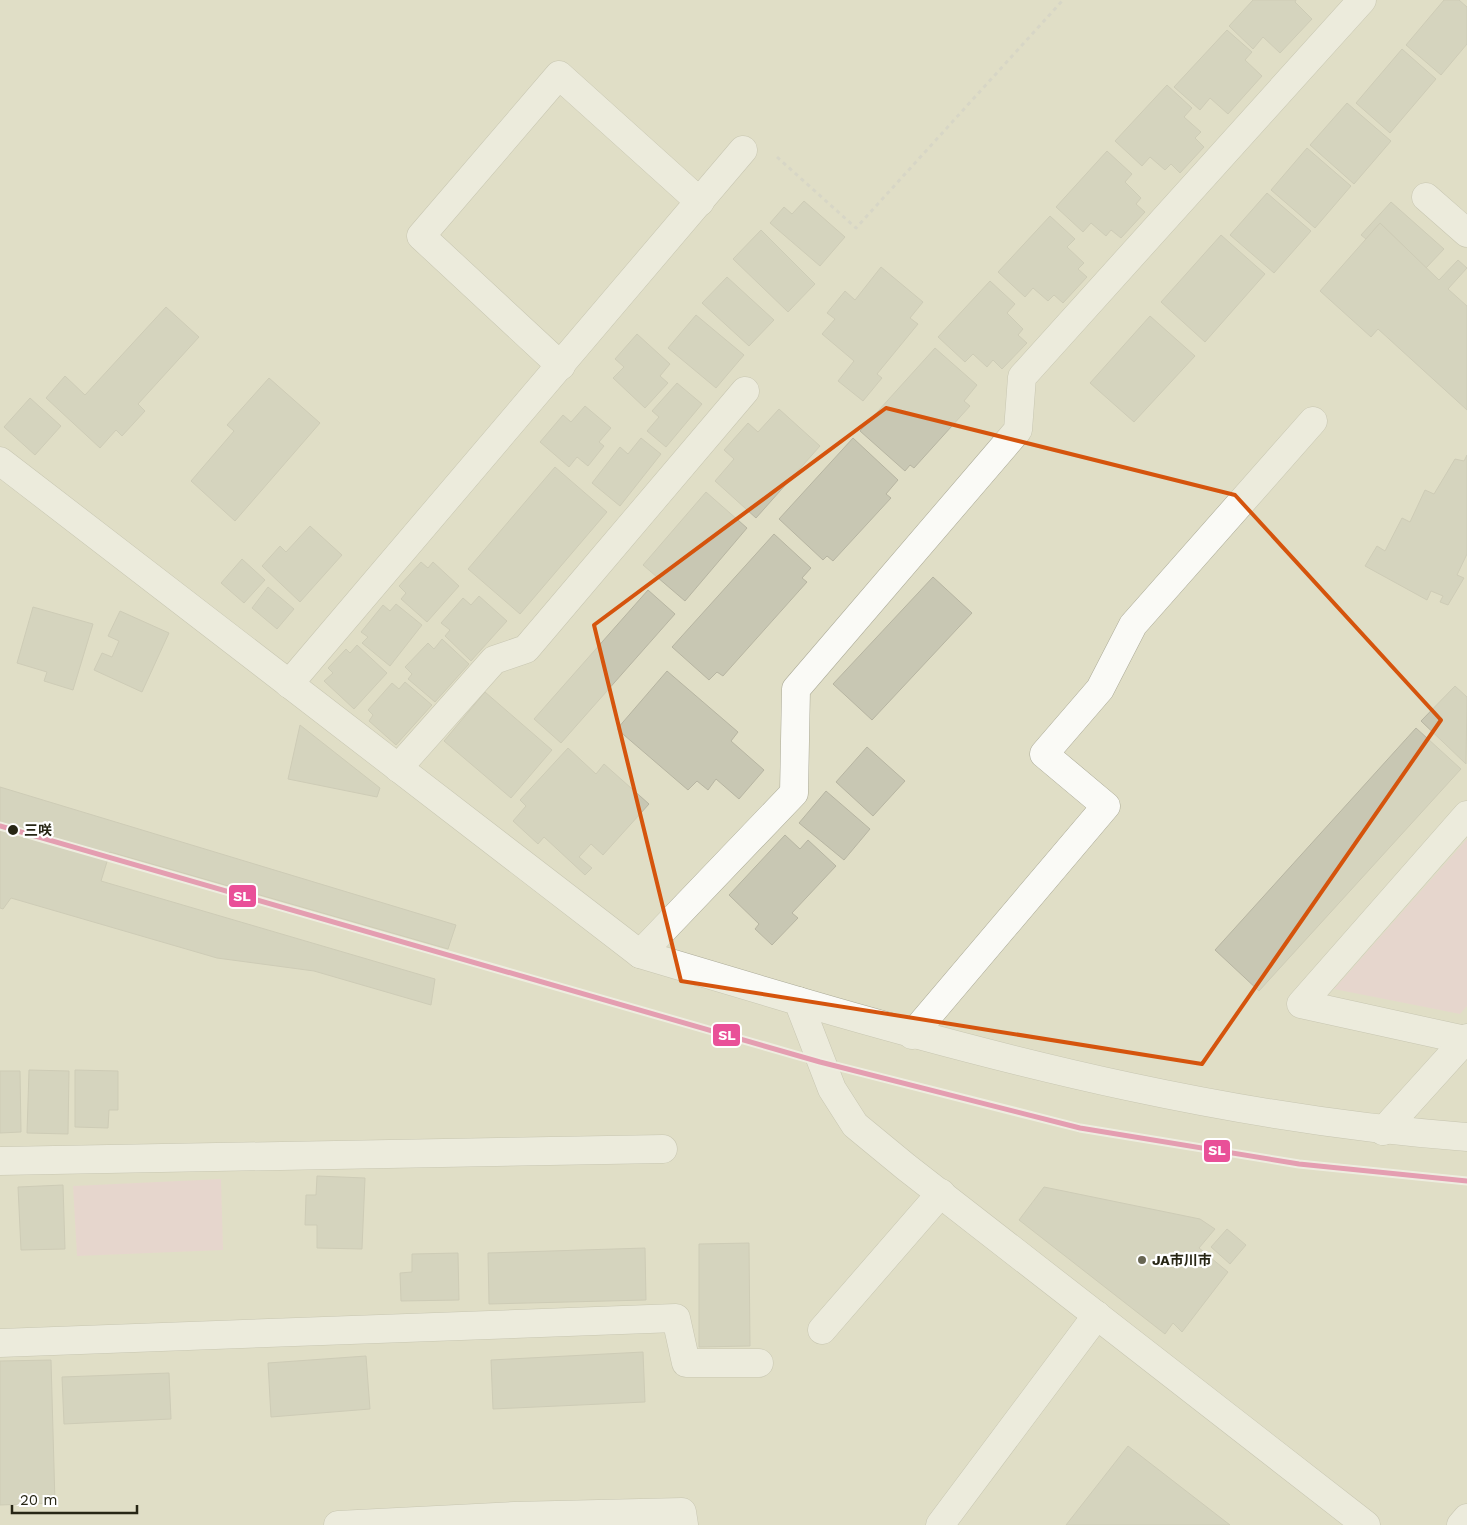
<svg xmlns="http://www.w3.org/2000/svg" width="1467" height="1525" viewBox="0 0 1467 1525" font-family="'Work Sans','Noto Sans JP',sans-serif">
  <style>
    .green { fill: #eecdd4 }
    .building { fill: #c8c7b3; stroke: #b7b5a2 }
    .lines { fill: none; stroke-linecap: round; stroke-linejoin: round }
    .minor-casing { stroke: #aaa996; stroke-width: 29 }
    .path { stroke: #cdccc5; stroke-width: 3; stroke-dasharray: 4 4; stroke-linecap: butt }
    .minor { stroke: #fafaf6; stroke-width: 28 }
    .rail-1-casing { stroke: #fff; stroke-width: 9 }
    .rail-1 { stroke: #e95098; stroke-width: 5 }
    .marked { fill: none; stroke: #d5540d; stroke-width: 4; stroke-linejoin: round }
    .stop-dot { fill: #272615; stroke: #fff; stroke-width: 2 }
    .poi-dot { fill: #686653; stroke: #fff; stroke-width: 2 }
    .labels { text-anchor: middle; stroke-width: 4.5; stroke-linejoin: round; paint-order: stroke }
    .stop-label { font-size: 14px; font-weight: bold; fill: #272615; stroke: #fff; text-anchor: start }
    .poi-label { font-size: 14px; font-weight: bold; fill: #272615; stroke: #fff; text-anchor: start }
    .line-badge { stroke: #fff; stroke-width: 2 }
    .badge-label { font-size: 14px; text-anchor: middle; font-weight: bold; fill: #fff }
  </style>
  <rect width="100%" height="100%" fill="#e0dec6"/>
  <g class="green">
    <polygon points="1467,839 1467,1006 1460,1014 1334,989"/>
    <polygon points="221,1179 223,1250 77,1256 73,1186"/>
  </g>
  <g class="building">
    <polygon points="1253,0 1296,0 1295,2 1312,19 1280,53 1263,37 1253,49 1229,26"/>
    <polygon points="1444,0 1459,0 1467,7 1467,44 1441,75 1406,45"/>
    <polygon points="1227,30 1252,52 1245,60 1262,76 1228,114 1210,98 1200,110 1174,87"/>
    <polygon points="1402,49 1436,79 1390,133 1356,103"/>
    <polygon points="1167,85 1192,108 1184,117 1201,132 1195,138 1204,147 1180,173 1171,164 1165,170 1150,157 1142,166 1115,141"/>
    <polygon points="1347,103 1391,141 1354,184 1310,145"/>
    <polygon points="1307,148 1351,186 1315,228 1271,190"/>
    <polygon points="1107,151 1132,174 1125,182 1141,198 1136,204 1145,212 1121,238 1111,230 1106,236 1091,223 1083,232 1056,207"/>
    <polygon points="1267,193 1311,231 1274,273 1230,235"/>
    <polygon points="804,201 845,237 820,266 770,223 784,207 792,214"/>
    <polygon points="1391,202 1444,249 1426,268 1380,223 1366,239 1361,235"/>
    <polygon points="1050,216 1075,239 1067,247 1084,263 1078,269 1087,277 1063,303 1054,295 1048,301 1033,288 1025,297 998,272"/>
    <polygon points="1380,223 1439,280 1458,260 1467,268 1448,289 1467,306 1467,410 1378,329 1371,337 1320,291"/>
    <polygon points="761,230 815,284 788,312 733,259"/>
    <polygon points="1221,235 1265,274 1205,342 1161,302"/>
    <polygon points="881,267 923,302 910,318 918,324 877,374 882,378 863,401 838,381 854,361 822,334 835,319 827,313 845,291 855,300"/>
    <polygon points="727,277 774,320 749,346 702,303"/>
    <polygon points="990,281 1015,304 1007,313 1023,329 1018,335 1027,343 1002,369 993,360 987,367 973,354 965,362 938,337"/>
    <polygon points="166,307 199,337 138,404 145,411 122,436 116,430 100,448 46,398 65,376 85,395"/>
    <polygon points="696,315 744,355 716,388 668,348"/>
    <polygon points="1150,316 1195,356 1134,422 1090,383"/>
    <polygon points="637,334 670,364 660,376 668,383 645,408 613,378 624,367 615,359"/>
    <polygon points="935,348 977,385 964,401 970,406 914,468 910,465 905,471 860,431"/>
    <polygon points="269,378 320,423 235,521 191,481 234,431 227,425"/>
    <polygon points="677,383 702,404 666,447 647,431 659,417 652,411"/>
    <polygon points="30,398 61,426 35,455 4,427"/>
    <polygon points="585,406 611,428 599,442 604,446 588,466 577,457 569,467 540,442 563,415 571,422"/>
    <polygon points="779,409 820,446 756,518 715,481 734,459 724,450 748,423 758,432"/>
    <polygon points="641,438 661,454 620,506 592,483 620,447 628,454"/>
    <polygon points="853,438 898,480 886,494 891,498 833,561 827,556 823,560 779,519"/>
    <polygon points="1467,455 1467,554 1457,575 1464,578 1448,605 1440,602 1443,596 1431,591 1427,600 1365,566 1377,546 1385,551 1402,518 1410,522 1425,490 1434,494 1455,459 1464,461"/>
    <polygon points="555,467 607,512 520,614 468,569"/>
    <polygon points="706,492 747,528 685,601 643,565"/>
    <polygon points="310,526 342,555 300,602 262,566 280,546 286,552"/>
    <polygon points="774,534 811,568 802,578 807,582 723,676 717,672 709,680 672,647"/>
    <polygon points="242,559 265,580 244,603 221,583"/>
    <polygon points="421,562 428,568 433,562 459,586 427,622 401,599 406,593 399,586"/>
    <polygon points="933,577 972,613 872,720 833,684"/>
    <polygon points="268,587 294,609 277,629 252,608"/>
    <polygon points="648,590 675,614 561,743 534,719"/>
    <polygon points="479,596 507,621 471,661 445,636 450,630 441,623 463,598 471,605"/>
    <polygon points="396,604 422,625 390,666 362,643 368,637 361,632 383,605 390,611"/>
    <polygon points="33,607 93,624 73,690 44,681 47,672 17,663"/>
    <polygon points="120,611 169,633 142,692 94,670 102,653 112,657 119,641 108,636"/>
    <polygon points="442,639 469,664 435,702 408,679 412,674 405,667 428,643 434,649"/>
    <polygon points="357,645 387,673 354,709 324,681 333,673 328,668 346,649 350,653"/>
    <polygon points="667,671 738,732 731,741 764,770 739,799 716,779 708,790 697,781 688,790 617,729"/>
    <polygon points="405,682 432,705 396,745 369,721 373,715 368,710 392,683 399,689"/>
    <polygon points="1455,686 1467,697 1466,764 1421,721"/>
    <polygon points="485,692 552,750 511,798 444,741"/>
    <polygon points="300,725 380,788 377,797 288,779"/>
    <polygon points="1416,728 1461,769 1259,991 1215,950"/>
    <polygon points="867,747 905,781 873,816 836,782"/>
    <polygon points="568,748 596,774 604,764 649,804 603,855 591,844 579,857 592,868 585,875 544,837 538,844 513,821 526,806 520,800"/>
    <polygon points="0,787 456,925 448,949 110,852 101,881 435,979 431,1005 314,971 217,958 11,898 3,909 0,908"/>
    <polygon points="826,791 870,829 844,860 799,823"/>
    <polygon points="785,835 800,849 808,840 836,866 792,913 798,918 772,945 755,929 759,924 729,895"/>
    <polygon points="29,1070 69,1071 68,1134 27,1133"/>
    <polygon points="75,1070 118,1071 118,1110 109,1110 108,1128 75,1127"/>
    <polygon points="0,1071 20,1071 21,1132 0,1133"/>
    <polygon points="317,1176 365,1178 362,1249 317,1248 317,1225 305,1225 306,1195 316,1195"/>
    <polygon points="63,1185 65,1249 21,1250 18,1187"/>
    <polygon points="1044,1187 1200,1219 1215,1229 1199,1248 1228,1272 1182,1332 1173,1323 1165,1334 1019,1220"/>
    <polygon points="1227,1229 1246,1245 1230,1264 1211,1247"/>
    <polygon points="749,1243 750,1346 699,1347 699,1244"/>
    <polygon points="645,1248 646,1300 489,1304 488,1253"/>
    <polygon points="458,1253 459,1300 401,1301 400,1273 412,1272 412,1254"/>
    <polygon points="643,1352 645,1402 493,1409 491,1360"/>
    <polygon points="366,1356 370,1409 271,1417 268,1363"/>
    <polygon points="51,1360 55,1503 0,1505 0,1361"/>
    <polygon points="169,1373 171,1419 64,1424 62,1377"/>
    <polygon points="1128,1446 1230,1525 1066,1525"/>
  </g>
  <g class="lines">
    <g class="minor-casing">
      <g id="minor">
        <polyline points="1426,197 1467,233"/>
        <polyline points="561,366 421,236 559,75 700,202"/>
        <polyline points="0,461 640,954 798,1001 832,1089 855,1125 906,1167 1366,1525"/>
        <polyline points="289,684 743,150"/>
        <polyline points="398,768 494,660 526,649 745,391"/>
        <polyline points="640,954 794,793 796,689 1018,430 1022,377 1362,0"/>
        <path d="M798 1001C1017 1065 1239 1120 1467 1137"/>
        <polyline points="912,1035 1106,806 1044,754 1100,689 1133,625 1313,421"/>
        <polyline points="1465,1040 1301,1004 1467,815"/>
        <polyline points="1383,1131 1467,1038"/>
        <polyline points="0,1161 663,1149"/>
        <polyline points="822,1330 941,1193"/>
        <polyline points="0,1343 676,1318 686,1363 759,1363"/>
        <polyline points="338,1525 514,1516 682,1512 684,1525"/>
        <polyline points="940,1525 1097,1315"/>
        <polyline points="1461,1525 1467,1518"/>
      </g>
    </g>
    <polyline class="path" points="777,157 856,228 1063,0"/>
    <use href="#minor" class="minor"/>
    <g class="rail-1-casing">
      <polyline id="rail-1" points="0,826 820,1062 1080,1128 1299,1164 1467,1181"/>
    </g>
    <use href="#rail-1" class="rail-1"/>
  </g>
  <path d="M0 0H1467V1525H0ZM886 408 1235 495 1441 720 1202 1064 681 981 594 625Z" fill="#e0dec6" fill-opacity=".55" fill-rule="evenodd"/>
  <path class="marked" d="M886 408 1235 495 1441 720 1202 1064 681 981 594 625Z"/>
  <circle class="stop-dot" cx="13" cy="830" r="6"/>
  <circle class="poi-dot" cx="1142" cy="1260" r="5"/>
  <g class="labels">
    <g class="stop-label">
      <text x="24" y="835">三咲</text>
    </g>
    <g class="poi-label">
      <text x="1152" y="1265">JA市川市</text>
    </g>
  </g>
  <g class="line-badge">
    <rect x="228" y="884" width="29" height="24" rx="5" fill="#e95098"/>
    <rect x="712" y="1023" width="29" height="24" rx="5" fill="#e95098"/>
    <rect x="1203" y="1139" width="28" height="24" rx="5" fill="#e95098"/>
  </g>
  <g class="badge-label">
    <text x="242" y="901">SL</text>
    <text x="727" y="1040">SL</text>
    <text x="1217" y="1155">SL</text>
  </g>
  <path d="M12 1505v8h125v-8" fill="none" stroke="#272615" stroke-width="2.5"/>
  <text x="20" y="1505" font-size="15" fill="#272615" stroke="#ffffff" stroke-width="4" paint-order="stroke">20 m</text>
</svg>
